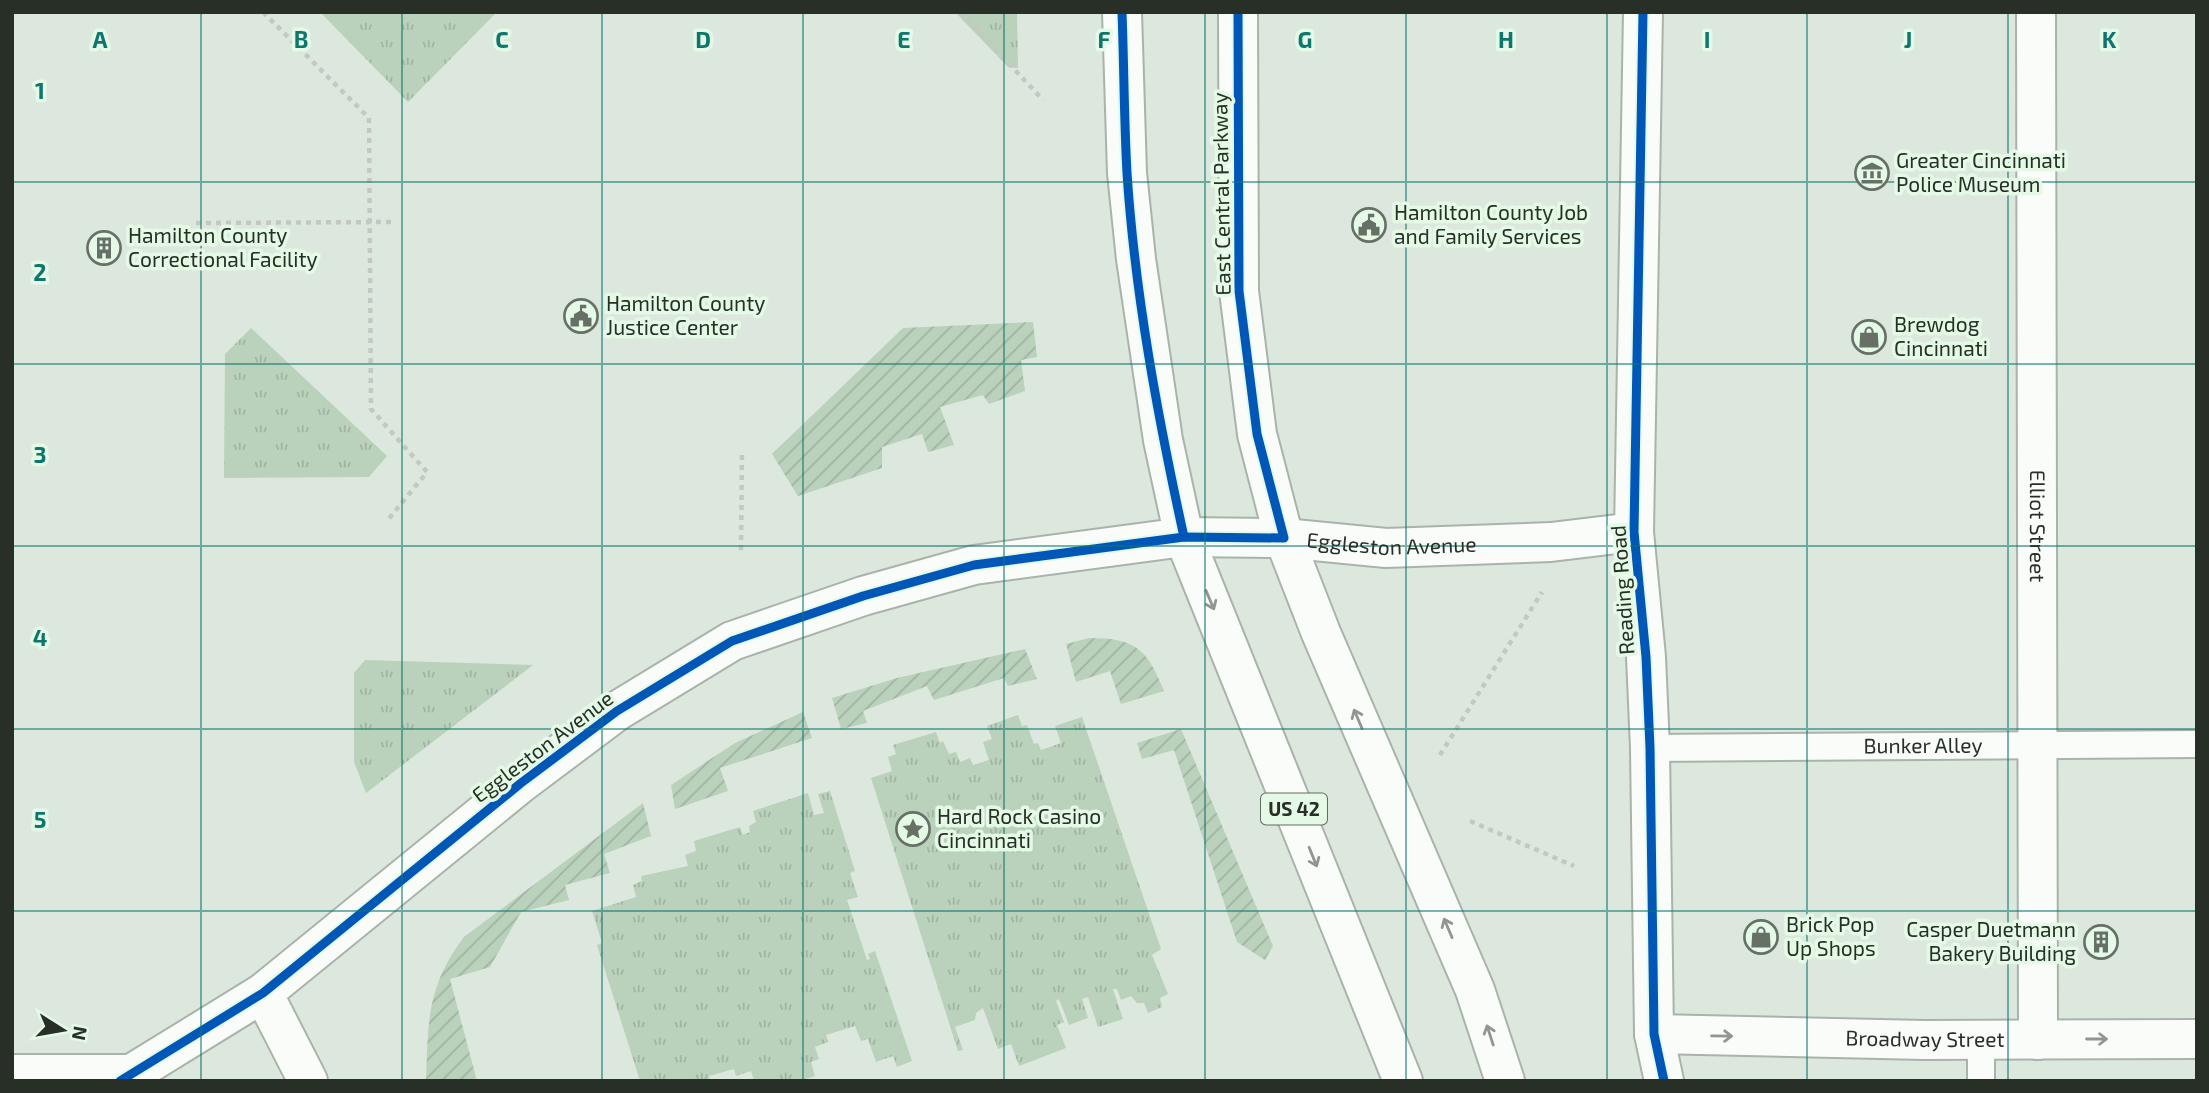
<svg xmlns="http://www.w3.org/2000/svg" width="2209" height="1093" viewBox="0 0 2209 1093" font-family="'Exo 2',sans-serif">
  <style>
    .grass { fill: url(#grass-tufts) }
    .garden { fill: url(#garden-furrows) }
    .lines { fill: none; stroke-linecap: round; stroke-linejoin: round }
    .lane-casing { stroke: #a9b3aa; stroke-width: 30 }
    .street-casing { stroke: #a9b3aa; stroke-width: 42 }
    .secondary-casing { stroke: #a9b3aa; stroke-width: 42 }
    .primary-casing { stroke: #a9b3aa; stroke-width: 42 }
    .path { stroke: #c3c8c3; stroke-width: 4.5; stroke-dasharray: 5 5; stroke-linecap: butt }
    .lane { stroke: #fafcfa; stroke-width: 26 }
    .street { stroke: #fafcfa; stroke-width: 38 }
    .secondary { stroke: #fafcfa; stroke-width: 38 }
    .primary { stroke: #fafcfa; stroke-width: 38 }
    .path-bridge { stroke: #c3c8c3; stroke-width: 4.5; stroke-dasharray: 5 5; stroke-linecap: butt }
    .cycleway-casing { stroke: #e4fae6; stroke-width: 13 }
    .cycleway { stroke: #0057b8; stroke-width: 9 }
    .oneway { stroke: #909690 }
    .grid { fill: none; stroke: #0f766e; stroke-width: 2; stroke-opacity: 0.55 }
    .labels { text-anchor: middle; stroke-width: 7; stroke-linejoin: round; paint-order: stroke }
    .shield { fill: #e4fae6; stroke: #606c60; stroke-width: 2 }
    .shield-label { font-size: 19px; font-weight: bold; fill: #272f27 }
    .poi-label { font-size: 21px; fill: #272f27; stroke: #e4fae6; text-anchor: start }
    .street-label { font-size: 21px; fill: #272f27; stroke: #e4fae6 }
    .grid-label { font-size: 23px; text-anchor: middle; font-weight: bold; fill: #0f766e; stroke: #e4fae6; stroke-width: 7; stroke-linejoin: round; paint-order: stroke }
  </style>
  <defs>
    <pattern id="grass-tufts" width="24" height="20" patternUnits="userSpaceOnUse" patternTransform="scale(1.75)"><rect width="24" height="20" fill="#bad1bb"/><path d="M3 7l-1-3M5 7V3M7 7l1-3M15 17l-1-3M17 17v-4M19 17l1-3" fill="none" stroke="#a0b4a1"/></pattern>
    <pattern id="garden-furrows" width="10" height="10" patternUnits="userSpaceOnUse" patternTransform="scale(1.75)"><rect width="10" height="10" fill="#bad1bb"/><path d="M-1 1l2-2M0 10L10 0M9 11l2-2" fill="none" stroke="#a0b4a1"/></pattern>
  </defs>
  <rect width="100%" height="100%" fill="#dce8dd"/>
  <g class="grass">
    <polygon points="320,12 497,12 408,102"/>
    <polygon points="955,12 1017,12 1018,68 1008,67"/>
    <polygon points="251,328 387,456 369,477 224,478 225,354"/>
    <polygon points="365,660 533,665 366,793 354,762 354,673"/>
    <polygon points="1018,715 1022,726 1027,725 1034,744 1038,743 1041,750 1061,743 1055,726 1082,717 1161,949 1152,955 1168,994 1160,998 1162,1007 1148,1013 1144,1003 1137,1003 1131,996 1121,1000 1117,989 1113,989 1123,1019 1098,1027 1088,997 1082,999 1088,1018 1069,1025 1059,999 1056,1001 1064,1022 1057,1025 1066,1048 1019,1066 1011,1044 998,1049 983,1008 976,1013 975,1020 955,1027 963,1050 958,1051 871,778 892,771 888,757 896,754 893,745 936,732 940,743 943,741 949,754 956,752 960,762 970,758 973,765 989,760 983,742 992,739 987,726"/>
    <polygon points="830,791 855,871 850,873 858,897 847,900 867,960 870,959 868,954 875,951 912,1061 897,1067 893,1056 876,1062 868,1039 861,1041 855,1026 826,1035 828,1042 815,1047 819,1059 811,1062 815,1076 800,1081 754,1081 751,1071 736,1076 734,1069 709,1076 710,1081 640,1081 597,945 602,943 592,911 636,897 633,885 642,881 641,876 688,866 685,855 696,851 694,841 740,827 743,835 750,832 749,826 756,822 753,811 808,793 814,815 824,813 818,794"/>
  </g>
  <g class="garden">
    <polygon points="1033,322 1037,357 1021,360 1025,391 989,404 983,395 940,407 954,445 928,452 922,434 882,447 882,468 798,496 772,454 903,328"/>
    <path d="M1089 638C1136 638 1147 649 1164 691L1121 704 1110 671 1076 682 1066 644Z"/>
    <polygon points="1025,649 1037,679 1008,686 1004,678 934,700 927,686 863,711 867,723 841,729 832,698 897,678"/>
    <polygon points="803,712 812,738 720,768 728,791 675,809 671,785 735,743"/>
    <polygon points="1181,729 1273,946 1265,960 1237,942 1174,750 1142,759 1137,743"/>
    <path d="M643 803 651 836 604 854 610 873 565 885 569 900 521 912 490 967 450 979 477 1081H426C428 1021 427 986 464 937Z"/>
  </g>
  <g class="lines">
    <g class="lane-casing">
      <g id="lane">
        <path id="s1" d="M1650 748 2197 744"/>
        <polyline points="1981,1081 1981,1039"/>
      </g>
    </g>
    <g class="street-casing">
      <g id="street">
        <polyline points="1643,12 1634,532 1646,657 1650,748 1654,1034 1664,1081"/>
        <path id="s2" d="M2036 12 2038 1040"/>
        <path id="s3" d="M1284 538 1386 548 1551 542 1634 532"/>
        <polyline points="263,993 308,1081"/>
        <path id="s4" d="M1654 1034 1925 1040 2197 1039"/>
      </g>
    </g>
    <g class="secondary-casing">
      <g id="secondary">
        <polyline points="12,1074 129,1074"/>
        <polyline points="120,1081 263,993 521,783 617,711 732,641 863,596 974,565 1184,537 1284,538"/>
      </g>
    </g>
    <g class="primary-casing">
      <g id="primary">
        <polyline points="1122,12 1127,173 1136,259 1163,440 1184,537 1403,1081"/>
        <polyline points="1238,12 1239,291 1257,434 1284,538 1321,633 1475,990 1505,1081"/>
      </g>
    </g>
    <g class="path">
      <polyline points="263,12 369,118 371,409 427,472 387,521"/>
      <polyline points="961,12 1043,100"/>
      <polyline points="741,550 742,453"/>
      <polyline points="1440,755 1542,592"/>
      <polyline points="1470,821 1574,866"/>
    </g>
    <use href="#lane" class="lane"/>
    <use href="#street" class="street"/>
    <use href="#secondary" class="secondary"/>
    <use href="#primary" class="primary"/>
    <polyline class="path-bridge" points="196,223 393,222"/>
    <g class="cycleway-casing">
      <g id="cycleway">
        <path d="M1122 12C1124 66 1124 119 1127 173 1135 295 1158 418 1184 537"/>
        <polyline points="1643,12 1634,532 1646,657 1650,748 1654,1034 1664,1081"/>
        <polyline points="120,1081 263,993 521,783 617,711 732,641 863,596 974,565 1184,537 1284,538 1257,434 1239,291 1238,12"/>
      </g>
    </g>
    <use href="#cycleway" class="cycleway"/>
  </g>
  <defs><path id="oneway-shaft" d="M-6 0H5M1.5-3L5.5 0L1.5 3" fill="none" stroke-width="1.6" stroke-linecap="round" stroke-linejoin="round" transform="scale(1.75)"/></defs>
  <g class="oneway">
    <use href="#oneway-shaft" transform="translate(1210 600) rotate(67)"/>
    <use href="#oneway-shaft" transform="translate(1358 719) rotate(-113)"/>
    <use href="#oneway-shaft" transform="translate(1313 857) rotate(68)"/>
    <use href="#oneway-shaft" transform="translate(1448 928) rotate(-113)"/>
    <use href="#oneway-shaft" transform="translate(1490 1035) rotate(-108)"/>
    <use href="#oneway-shaft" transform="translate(1722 1036) rotate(1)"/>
    <use href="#oneway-shaft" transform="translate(2097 1039)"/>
  </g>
  <path class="grid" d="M201 12V1081M402 12V1081M602 12V1081M803 12V1081M1004 12V1081M1205 12V1081M1406 12V1081M1607 12V1081M1807 12V1081M2008 12V1081M12 182H2197M12 364H2197M12 546H2197M12 729H2197M12 911H2197"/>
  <defs>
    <g id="museum-ring" transform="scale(1.75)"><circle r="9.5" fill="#e4fae6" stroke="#667067" stroke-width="1.5"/><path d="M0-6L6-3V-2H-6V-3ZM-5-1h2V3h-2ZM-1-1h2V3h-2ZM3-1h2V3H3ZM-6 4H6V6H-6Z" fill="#667067"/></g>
    <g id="civic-ring" transform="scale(1.75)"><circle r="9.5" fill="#e4fae6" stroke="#667067" stroke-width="1.5"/><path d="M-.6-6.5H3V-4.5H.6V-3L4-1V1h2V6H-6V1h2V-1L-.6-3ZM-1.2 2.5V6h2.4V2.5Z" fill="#667067"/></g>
    <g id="building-ring" transform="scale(1.75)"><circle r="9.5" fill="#e4fae6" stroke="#667067" stroke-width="1.5"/><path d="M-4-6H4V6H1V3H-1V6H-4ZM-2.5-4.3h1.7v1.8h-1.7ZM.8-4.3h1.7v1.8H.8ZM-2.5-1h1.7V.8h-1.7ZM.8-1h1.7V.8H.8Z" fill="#667067"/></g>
    <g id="shop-ring" transform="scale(1.75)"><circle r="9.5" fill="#e4fae6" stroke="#667067" stroke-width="1.5"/><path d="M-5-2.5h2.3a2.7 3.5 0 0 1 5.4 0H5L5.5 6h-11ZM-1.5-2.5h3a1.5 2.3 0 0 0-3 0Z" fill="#667067"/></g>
    <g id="sight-ring" transform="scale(1.75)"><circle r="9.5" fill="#e4fae6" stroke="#667067" stroke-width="1.5"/><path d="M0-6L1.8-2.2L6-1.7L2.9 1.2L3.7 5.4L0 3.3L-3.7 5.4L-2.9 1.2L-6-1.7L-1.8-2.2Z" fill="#667067"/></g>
  </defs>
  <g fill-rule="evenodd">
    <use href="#museum-ring" x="1872" y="173"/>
    <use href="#civic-ring" x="1369" y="225"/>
    <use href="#building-ring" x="104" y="248"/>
    <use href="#civic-ring" x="581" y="316"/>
    <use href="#shop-ring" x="1869" y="337"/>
    <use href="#sight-ring" x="913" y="829"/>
    <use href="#shop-ring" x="1761" y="937"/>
    <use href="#building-ring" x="2101" y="942"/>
  </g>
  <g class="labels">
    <rect class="shield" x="1261" y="793.5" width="66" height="31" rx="5"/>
    <g class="shield-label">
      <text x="1294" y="816">US 42</text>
    </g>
    <g class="poi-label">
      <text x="1896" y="168">Greater Cincinnati<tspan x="1896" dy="24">Police Museum</tspan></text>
      <text x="1394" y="220">Hamilton County Job<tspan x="1394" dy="24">and Family Services</tspan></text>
      <text x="128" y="243">Hamilton County<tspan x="128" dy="24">Correctional Facility</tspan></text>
      <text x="606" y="311">Hamilton County<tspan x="606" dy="24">Justice Center</tspan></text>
      <text x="1894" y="332">Brewdog<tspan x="1894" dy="24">Cincinnati</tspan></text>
      <text x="937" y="824">Hard Rock Casino<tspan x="937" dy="24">Cincinnati</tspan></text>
      <text x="1786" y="932">Brick Pop<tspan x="1786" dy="24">Up Shops</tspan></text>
      <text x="2076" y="937" text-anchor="end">Casper Duetmann<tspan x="2076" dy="24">Bakery Building</tspan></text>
    </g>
    <g class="street-label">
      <text transform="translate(1222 194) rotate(-91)" y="7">East Central Parkway</text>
      <text dy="7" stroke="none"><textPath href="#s2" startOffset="514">Elliot Street</textPath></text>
      <text dy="7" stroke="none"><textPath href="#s3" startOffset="108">Eggleston Avenue</textPath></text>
      <text transform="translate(1623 590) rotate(-94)" y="7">Reading Road</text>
      <text dy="7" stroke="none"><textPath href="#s1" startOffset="273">Bunker Alley</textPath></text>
      <text transform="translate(543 747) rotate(-37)" y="7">Eggleston Avenue</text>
      <text dy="7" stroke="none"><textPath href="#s4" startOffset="271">Broadway Street</textPath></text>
    </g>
  </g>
  <g class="grid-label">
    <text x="100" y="48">A</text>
    <text x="301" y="48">B</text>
    <text x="502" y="48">C</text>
    <text x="703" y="48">D</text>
    <text x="904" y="48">E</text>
    <text x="1104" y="48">F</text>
    <text x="1305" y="48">G</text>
    <text x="1506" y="48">H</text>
    <text x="1707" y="48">I</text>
    <text x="1908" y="48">J</text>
    <text x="2109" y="48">K</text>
    <text x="40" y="99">1</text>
    <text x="40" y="281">2</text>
    <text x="40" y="463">3</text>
    <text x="40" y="646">4</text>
    <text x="40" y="828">5</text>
  </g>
  <rect width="2209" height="1093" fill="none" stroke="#272f27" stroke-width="28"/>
  <g transform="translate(63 1030) rotate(101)" stroke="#e4fae6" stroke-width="5" paint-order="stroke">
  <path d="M0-5L12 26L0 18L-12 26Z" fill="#272f27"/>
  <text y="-10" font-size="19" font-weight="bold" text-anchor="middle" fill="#272f27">N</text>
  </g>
</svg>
